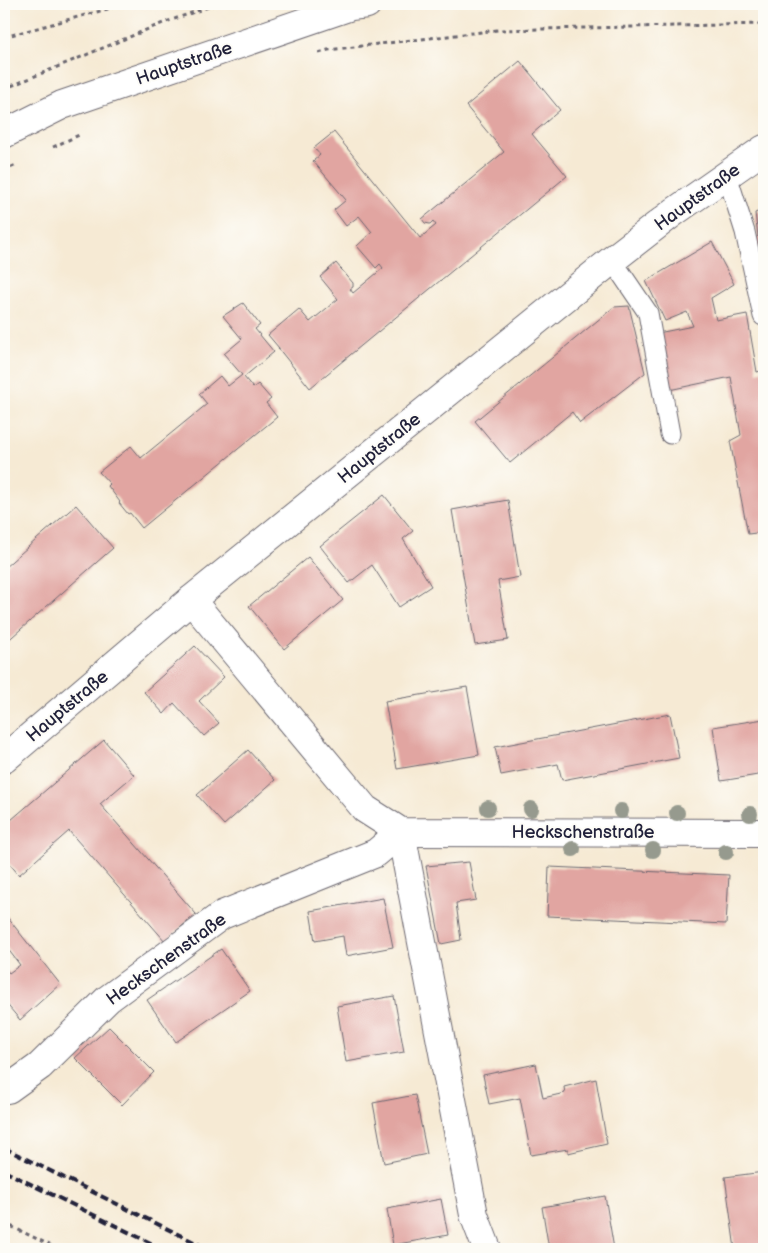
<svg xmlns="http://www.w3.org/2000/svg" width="768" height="1253" viewBox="0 0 768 1253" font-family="'Balsamiq Sans',sans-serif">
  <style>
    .building { fill: #e1a5a1 }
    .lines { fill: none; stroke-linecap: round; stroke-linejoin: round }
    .lane-casing { stroke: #6c6871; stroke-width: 21 }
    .street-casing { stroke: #6c6871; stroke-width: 30 }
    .secondary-casing { stroke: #6c6871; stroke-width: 30 }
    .path { stroke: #6c6871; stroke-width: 3; stroke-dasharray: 4 4; stroke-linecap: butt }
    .lane { stroke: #fff; stroke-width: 19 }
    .street { stroke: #fff; stroke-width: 28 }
    .secondary { stroke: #fff; stroke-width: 28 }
    .rail { stroke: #22223b; stroke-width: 4; stroke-dasharray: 8 4; stroke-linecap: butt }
    .tree { fill: #969a8e }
    .labels { text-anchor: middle; stroke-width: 4; stroke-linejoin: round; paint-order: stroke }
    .street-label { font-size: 18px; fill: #22223b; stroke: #fdfcf7 }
  </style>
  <rect width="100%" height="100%" fill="#fdfcf7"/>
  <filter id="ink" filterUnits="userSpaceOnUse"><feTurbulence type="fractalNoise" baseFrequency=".02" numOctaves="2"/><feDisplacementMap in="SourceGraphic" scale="10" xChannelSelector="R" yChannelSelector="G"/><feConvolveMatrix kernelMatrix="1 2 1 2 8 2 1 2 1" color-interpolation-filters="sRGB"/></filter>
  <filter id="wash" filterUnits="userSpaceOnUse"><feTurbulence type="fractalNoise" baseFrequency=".0096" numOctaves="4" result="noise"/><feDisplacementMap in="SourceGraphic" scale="20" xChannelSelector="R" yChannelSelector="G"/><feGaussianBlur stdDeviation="1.12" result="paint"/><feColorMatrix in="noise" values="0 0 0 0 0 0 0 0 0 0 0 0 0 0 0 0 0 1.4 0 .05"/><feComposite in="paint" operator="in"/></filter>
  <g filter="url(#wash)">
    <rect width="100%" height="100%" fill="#f6ead4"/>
    <g id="blocks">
      <g class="building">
        <polygon points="520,61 560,110 532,134 567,176 310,388 278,348 279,348 268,335 299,309 310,322 338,299 320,277 336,263 353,283 353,287 350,289 353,293 383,268 380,264 376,268 357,246 372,232 359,216 346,226 334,210 346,200 313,161 320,155 314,148 334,132 420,238 436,225 433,221 430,224 425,223 422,219 504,152 466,106"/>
        <polygon points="764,209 764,261 761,249 752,241 758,236 755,213"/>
        <polygon points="712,242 734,284 711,298 716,320 747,314 757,372 764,370 764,532 748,534 730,441 741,435 731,377 669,390 658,333 693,326 687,312 665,321 646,281"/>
        <polygon points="243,303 260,325 255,329 274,352 244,377 253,388 258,384 271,399 266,403 277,417 142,528 130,513 128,514 119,503 120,502 108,486 110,484 99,472 131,446 141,458 207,404 199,394 220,376 228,386 242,375 224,354 242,339 223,316"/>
        <polygon points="629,306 645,373 580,423 572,412 510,463 475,421 614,307"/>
        <polygon points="384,495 413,531 403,539 431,586 399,607 372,565 349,583 320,546"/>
        <polygon points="508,500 520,577 498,581 508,640 475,645 452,510"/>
        <polygon points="76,505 113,548 4,644 4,568"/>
        <polygon points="308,557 343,600 284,649 249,606"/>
        <polygon points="195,646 224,677 199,701 219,723 204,736 174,703 164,714 144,692"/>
        <polygon points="467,687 479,755 397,769 385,701"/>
        <polygon points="670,714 679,758 562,780 558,764 501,775 495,747"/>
        <polygon points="764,719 764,774 721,781 713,727"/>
        <polygon points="104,740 134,775 100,804 196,914 165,941 69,831 19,875 4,857 4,826"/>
        <polygon points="248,750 275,780 224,825 197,795"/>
        <polygon points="469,862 476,900 456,903 461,940 441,944 426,866"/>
        <polygon points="549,867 729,875 726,924 547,916"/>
        <polygon points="383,898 393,947 346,956 343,936 315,941 310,911"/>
        <polygon points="4,913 60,984 20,1020 4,1001 4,967 9,973 20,965 4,944"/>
        <polygon points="221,949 250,991 176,1042 147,1000"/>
        <polygon points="394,996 404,1052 346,1062 337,1006"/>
        <polygon points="109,1027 154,1072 122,1105 75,1058"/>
        <polygon points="536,1064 543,1098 565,1093 564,1087 596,1079 607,1144 568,1153 568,1149 531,1155 520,1098 489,1104 483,1075"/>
        <polygon points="415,1095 427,1154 384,1163 373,1103"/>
        <polygon points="764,1172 764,1249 735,1249 725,1177"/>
        <polygon points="605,1196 614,1249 549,1249 542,1207"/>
        <polygon points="441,1199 448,1235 393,1245 387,1209"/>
      </g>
    </g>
  </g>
  <g filter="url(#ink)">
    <use href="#blocks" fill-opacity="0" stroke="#6c6871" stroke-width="1"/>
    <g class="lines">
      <g class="lane-casing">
        <g id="lane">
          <polyline points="727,175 745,232 763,316 764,316"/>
          <polyline points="612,260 648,313 670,434"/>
        </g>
      </g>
      <g class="street-casing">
        <g id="street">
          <polyline points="191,600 365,809 401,832 764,833"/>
          <polyline points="4,759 191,600 612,260 674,212 764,149"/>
          <polyline points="4,1088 8,1089 40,1066 108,999 222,915 376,853 401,832 474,1215 487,1249"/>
        </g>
      </g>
      <g class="secondary-casing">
        <polyline id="secondary" points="4,134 62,105 351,6 367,4"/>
      </g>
      <g class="path">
        <polyline points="4,37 126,4"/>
        <polyline points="319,53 328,50 498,30 764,24"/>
        <polyline points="4,89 163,23 217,4"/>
        <polyline points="53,147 79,135"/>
        <polyline points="4,171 18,164"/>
        <polyline points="4,1223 58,1249"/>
      </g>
      <use href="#lane" class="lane"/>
      <use href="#street" class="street"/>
      <use href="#secondary" class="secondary"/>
      <g class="rail">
        <polyline points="4,1148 208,1249"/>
        <polyline points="4,1171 163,1249"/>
      </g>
    </g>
    <g class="tree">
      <circle cx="488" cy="808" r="8"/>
      <circle cx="531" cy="809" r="8"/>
      <circle cx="621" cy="811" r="8"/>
      <circle cx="677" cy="813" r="8"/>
      <circle cx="750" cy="814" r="8"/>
      <circle cx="573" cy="849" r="8"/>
      <circle cx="653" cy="850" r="8"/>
      <circle cx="726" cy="852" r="8"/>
    </g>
  </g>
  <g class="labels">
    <g class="street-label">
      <text transform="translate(184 63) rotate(-19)" y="6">Hauptstraße</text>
      <text transform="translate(697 197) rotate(-36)" y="6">Hauptstraße</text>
      <text transform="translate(379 448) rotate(-39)" y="6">Hauptstraße</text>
      <text transform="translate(67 706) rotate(-40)" y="6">Hauptstraße</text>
      <text x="583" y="838">Heckschenstraße</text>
      <text transform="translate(166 959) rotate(-36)" y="6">Heckschenstraße</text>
    </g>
  </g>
  <rect width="768" height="1253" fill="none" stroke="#fdfcf7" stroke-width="20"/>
</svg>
